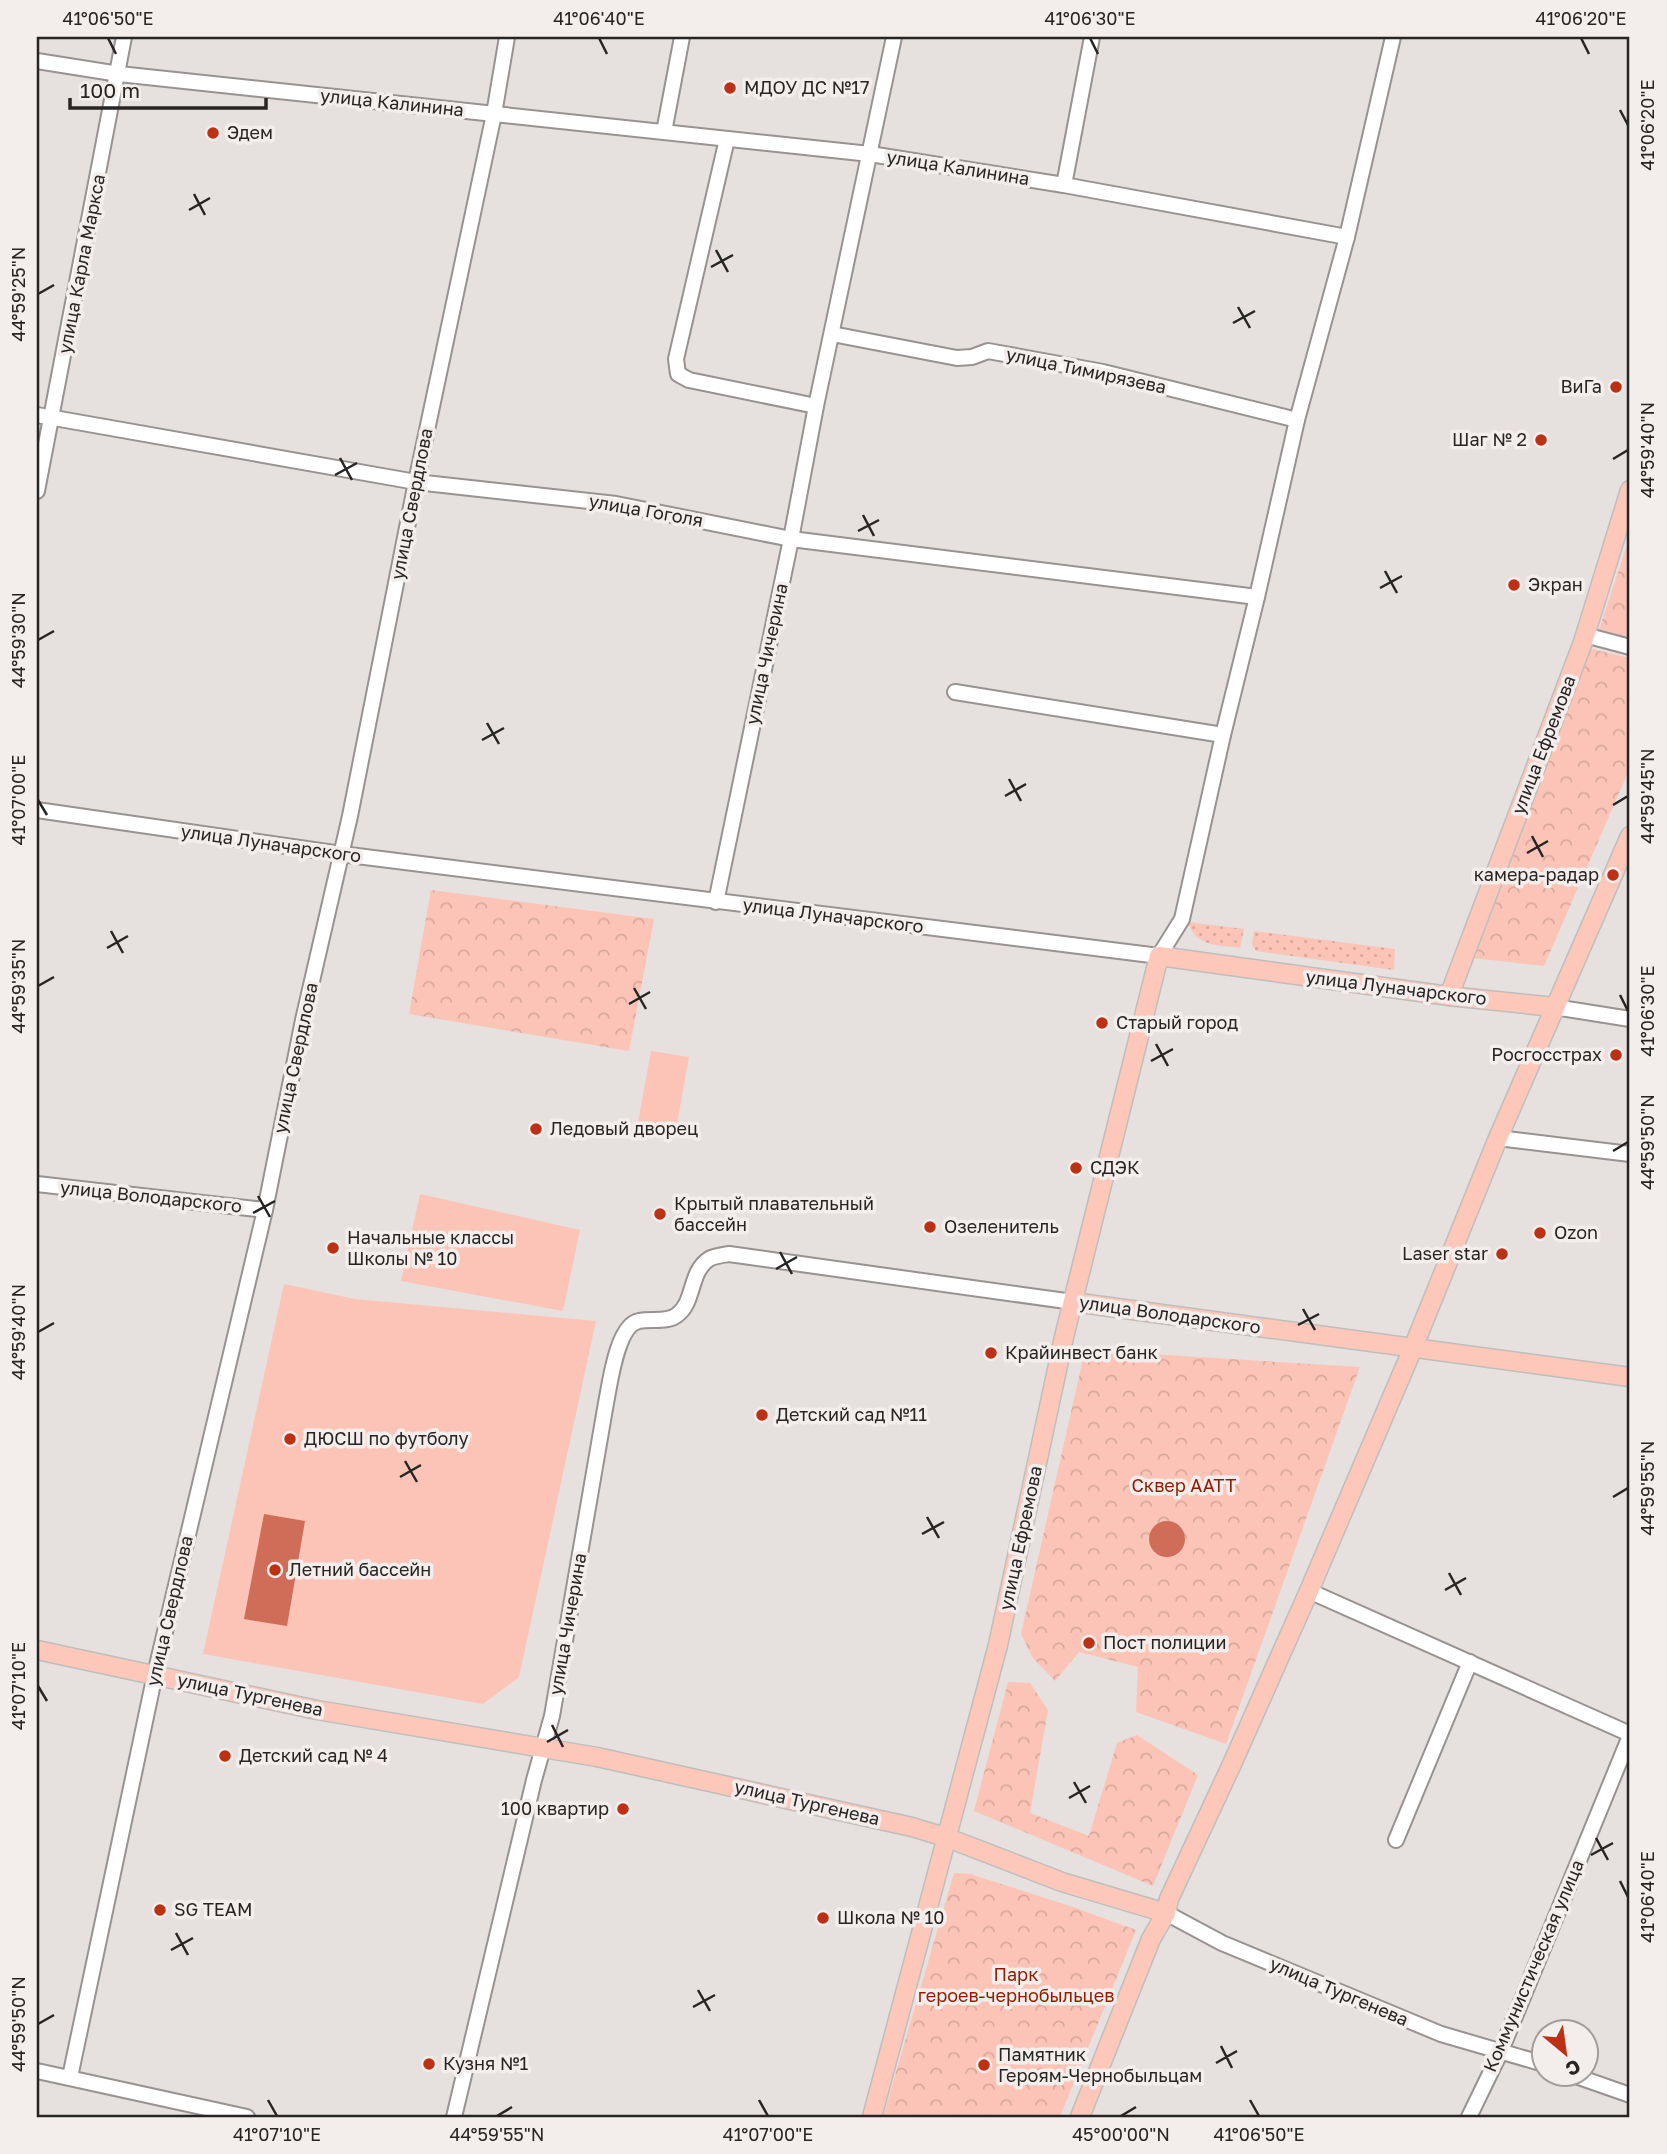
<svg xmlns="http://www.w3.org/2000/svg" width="1667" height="2154" viewBox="0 0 1667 2154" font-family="'Golos Text',sans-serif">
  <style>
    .grass { fill: url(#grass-dots) }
    .park { fill: url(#park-crowns) }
    .garden { fill: #fcc4b7 }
    .water { fill: #cf6d58 }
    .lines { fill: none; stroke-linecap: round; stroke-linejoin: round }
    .minor-casing { stroke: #989291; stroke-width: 18 }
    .major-casing { stroke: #bebebd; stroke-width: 21 }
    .minor { stroke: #fff; stroke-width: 14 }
    .major { stroke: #fdc7ba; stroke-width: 18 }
    .ticks { fill: none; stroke: #272524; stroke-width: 2.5 }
    .poi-dot { fill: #bc3114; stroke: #f3edeb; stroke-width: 2.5 }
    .labels { text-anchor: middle; stroke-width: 7; stroke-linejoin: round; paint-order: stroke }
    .poi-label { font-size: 18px; fill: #272524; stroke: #f3edeb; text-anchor: start }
    .street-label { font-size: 18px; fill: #272524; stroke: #f3edeb }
    .park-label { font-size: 18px; fill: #931b00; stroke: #f3edeb }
    .neatline { fill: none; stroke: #272524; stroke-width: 2.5 }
    .ticks-label { font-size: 18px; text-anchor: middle; fill: #272524 }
  </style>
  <defs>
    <pattern id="grass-dots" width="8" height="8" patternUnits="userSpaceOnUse" patternTransform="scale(1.75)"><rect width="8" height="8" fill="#fcc4b7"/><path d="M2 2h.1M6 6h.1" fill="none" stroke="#d8a89d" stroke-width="1.8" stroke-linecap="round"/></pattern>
    <pattern id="park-crowns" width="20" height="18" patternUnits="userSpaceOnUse" patternTransform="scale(1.75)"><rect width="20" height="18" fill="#fcc4b7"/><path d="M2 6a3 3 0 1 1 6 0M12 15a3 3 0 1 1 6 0" fill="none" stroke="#d8a89d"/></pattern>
  </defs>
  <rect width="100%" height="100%" fill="#e6e0de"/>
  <g class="grass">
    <path d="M1188 922 1244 929 1240 948C1218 945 1196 947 1188 922Z"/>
    <polygon points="1254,931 1395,949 1394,970 1256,951 1252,945"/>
  </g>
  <g class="park">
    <polygon points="1630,536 1630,641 1598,633"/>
    <polygon points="1587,648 1630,658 1630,768 1544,966 1473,958"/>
    <polygon points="431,890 654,919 629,1051 409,1014"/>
    <polygon points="1085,1350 1360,1367 1226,1744 1136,1712 1138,1667 1079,1652 1055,1681 1033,1658 1021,1634"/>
    <polygon points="1008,1682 1030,1683 1048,1710 1030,1813 1089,1836 1117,1743 1137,1735 1198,1775 1153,1886 974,1811"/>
    <polygon points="954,1873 970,1874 1070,1906 1136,1930 1060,2117 883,2117"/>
  </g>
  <g class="garden">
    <polygon points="651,1051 689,1057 675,1135 637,1128"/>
    <polygon points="420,1194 580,1230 563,1311 401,1281"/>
    <polygon points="284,1284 355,1299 596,1321 519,1677 483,1704 203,1654"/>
  </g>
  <g class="water">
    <polygon points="264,1514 305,1521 287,1626 244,1619"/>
    <circle cx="1167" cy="1539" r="18"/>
  </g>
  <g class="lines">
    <g class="minor-casing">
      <g id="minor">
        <polyline points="37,61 119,74 870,154 1064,185 1347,237"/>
        <polyline points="664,132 682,37"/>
        <polyline points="727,139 676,359 678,374 689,380 816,406"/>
        <polyline points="1064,185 1092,37"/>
        <polyline points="832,334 957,358 972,357 988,351 1103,372 1297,420"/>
        <polyline points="37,415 416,482 616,504 791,539 1257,597"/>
        <polyline points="37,491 124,37"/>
        <polyline points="1585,635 1630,647"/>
        <polyline points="955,692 1223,735"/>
        <polyline points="37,810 341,854 1159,956 1182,919 1223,735 1257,597 1297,420 1347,237 1393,37"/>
        <polyline points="716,902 791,539 816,406 894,37"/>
        <polyline points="1554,1007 1630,1019"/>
        <polyline points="1498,1138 1630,1154"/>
        <polyline points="37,1184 265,1210"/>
        <polyline points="1309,1591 1630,1734"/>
        <polyline points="1396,1840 1470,1662"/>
        <polyline points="1166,1913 1222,1943 1441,2034 1544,2064"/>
        <polyline points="37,2071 247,2117"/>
        <polyline points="1570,2074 1630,2095"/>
        <polyline points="70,2077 155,1674 265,1210 303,1020 350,816 416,482 494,114 507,37"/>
        <path d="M454 2117 534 1780 552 1716 606 1403C610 1383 617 1325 639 1321 651 1318 667 1323 677 1315 695 1302 689 1272 709 1259 714 1256 723 1255 729 1254L1073 1302"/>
        <polyline points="1469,2117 1500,2053 1630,1736"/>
      </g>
    </g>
    <g class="major-casing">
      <g id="major">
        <polyline points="1449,996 1583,642 1630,490"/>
        <polyline points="1073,1302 1630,1377"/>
        <polyline points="37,1650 317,1710 597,1757 912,1827 948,1838 1062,1882 1166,1913"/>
        <polyline points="872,2117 998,1645 1064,1337 1159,956 1449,996 1554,1007"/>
        <polyline points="1080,2117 1151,1939 1166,1913 1169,1899 1232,1764 1309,1591 1413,1348 1498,1138 1630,836"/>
      </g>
    </g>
    <use href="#minor" class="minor"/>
    <use href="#major" class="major"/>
  </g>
  <path class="ticks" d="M108 38 116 54M599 38 607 54M1090 38 1098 54M1581 38 1589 54M1620 110 1628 125M194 194 205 215M189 210 210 198M716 250 728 272M711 267 733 255M38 294 54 285M1238 307 1250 328M1233 323 1255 311M340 458 352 480M1613 459 1628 450M335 475 357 463M863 515 874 536M858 531 879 520M1385 571 1397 593M1380 588 1402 576M38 640 54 631M487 723 499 744M482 740 504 728M1009 779 1021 801M1005 796 1026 784M38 800 47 815M1613 805 1628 796M1532 836 1543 857M1527 853 1548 841M111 931 123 953M107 948 128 936M38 986 54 977M634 988 646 1009M1620 995 1628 1011M629 1004 650 992M1156 1044 1168 1066M1151 1061 1173 1049M1613 1151 1628 1142M258 1196 270 1217M253 1213 275 1201M780 1252 792 1274M776 1269 797 1257M1303 1309 1315 1330M1298 1325 1319 1314M38 1332 54 1323M405 1461 417 1482M400 1477 421 1465M1613 1497 1628 1488M927 1517 939 1538M922 1534 944 1522M1449 1573 1461 1595M1445 1590 1466 1578M38 1686 47 1701M552 1725 563 1747M547 1742 568 1730M1074 1782 1086 1803M1069 1798 1090 1786M1596 1838 1608 1860M1591 1855 1613 1843M1620 1881 1628 1897M176 1933 188 1955M171 1950 193 1938M698 1990 710 2011M693 2007 715 1995M38 2024 54 2015M1221 2046 1232 2068M1216 2063 1237 2051M268 2100 277 2116M759 2100 768 2116M1250 2100 1259 2116M497 2116 512 2107M1121 2116 1136 2107"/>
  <g class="poi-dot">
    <circle cx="730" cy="88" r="7"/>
    <circle cx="213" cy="133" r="7"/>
    <circle cx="1616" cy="387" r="7"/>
    <circle cx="1541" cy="440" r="7"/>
    <circle cx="1514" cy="585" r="7"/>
    <circle cx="1613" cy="875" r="7"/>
    <circle cx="1102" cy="1023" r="7"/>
    <circle cx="1616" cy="1055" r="7"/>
    <circle cx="536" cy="1129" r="7"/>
    <circle cx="1076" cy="1168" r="7"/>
    <circle cx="660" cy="1214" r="7"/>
    <circle cx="930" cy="1227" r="7"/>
    <circle cx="1540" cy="1233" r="7"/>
    <circle cx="333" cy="1248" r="7"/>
    <circle cx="1502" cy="1254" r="7"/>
    <circle cx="991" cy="1353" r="7"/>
    <circle cx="762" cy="1415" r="7"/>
    <circle cx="290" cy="1439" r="7"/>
    <circle cx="275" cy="1570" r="7"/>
    <circle cx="1089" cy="1643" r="7"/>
    <circle cx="225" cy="1756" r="7"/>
    <circle cx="623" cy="1809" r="7"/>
    <circle cx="160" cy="1910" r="7"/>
    <circle cx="823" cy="1918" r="7"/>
    <circle cx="429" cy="2064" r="7"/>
    <circle cx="984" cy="2065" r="7"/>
  </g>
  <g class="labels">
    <g class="poi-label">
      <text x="744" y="94">МДОУ ДС №17</text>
      <text x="227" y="139">Эдем</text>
      <text x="1602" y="393" text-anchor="end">ВиГа</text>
      <text x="1527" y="446" text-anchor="end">Шаг № 2</text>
      <text x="1528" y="591">Экран</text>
      <text x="1599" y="881" text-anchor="end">камера-радар</text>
      <text x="1116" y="1029">Старый город</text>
      <text x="1602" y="1061" text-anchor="end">Росгосстрах</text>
      <text x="550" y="1135">Ледовый дворец</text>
      <text x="1090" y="1174">СДЭК</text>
      <text x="674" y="1210">Крытый плавательный<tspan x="674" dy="21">бассейн</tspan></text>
      <text x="944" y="1233">Озеленитель</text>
      <text x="1554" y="1239">Ozon</text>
      <text x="347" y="1244">Начальные классы<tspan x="347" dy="21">Школы № 10</tspan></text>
      <text x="1488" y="1260" text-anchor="end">Laser star</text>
      <text x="1005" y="1359">Крайинвест банк</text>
      <text x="776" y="1421">Детский сад №11</text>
      <text x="304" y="1445">ДЮСШ по футболу</text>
      <text x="289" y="1576">Летний бассейн</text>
      <text x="1103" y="1649">Пост полиции</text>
      <text x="239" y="1762">Детский сад № 4</text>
      <text x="609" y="1815" text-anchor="end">100 квартир</text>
      <text x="174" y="1916">SG TEAM</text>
      <text x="837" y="1924">Школа № 10</text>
      <text x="998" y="2061">Памятник<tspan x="998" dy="21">Героям-Чернобыльцам</tspan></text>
      <text x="443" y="2070">Кузня №1</text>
    </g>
    <g class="street-label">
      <text transform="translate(392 103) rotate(6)" y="6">улица Калинина</text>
      <text transform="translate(958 168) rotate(9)" y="6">улица Калинина</text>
      <text transform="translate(82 264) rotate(-79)" y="6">улица Карла Маркса</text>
      <text transform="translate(1086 371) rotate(12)" y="6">улица Тимирязева</text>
      <text transform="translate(412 504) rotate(-79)" y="6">улица Свердлова</text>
      <text transform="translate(646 511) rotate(10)" y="6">улица Гоголя</text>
      <text transform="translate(767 654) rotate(-78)" y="6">улица Чичерина</text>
      <text transform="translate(1544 745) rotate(-69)" y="6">улица Ефремова</text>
      <text transform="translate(271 844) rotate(8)" y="6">улица Луначарского</text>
      <text transform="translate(833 916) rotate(7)" y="6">улица Луначарского</text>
      <text transform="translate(1396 988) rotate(7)" y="6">улица Луначарского</text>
      <text transform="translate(296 1058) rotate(-78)" y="6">улица Свердлова</text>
      <text transform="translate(151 1197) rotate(6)" y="6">улица Володарского</text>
      <text transform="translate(1170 1315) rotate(8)" y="6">улица Володарского</text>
      <text transform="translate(1021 1538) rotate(-78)" y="6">улица Ефремова</text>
      <text transform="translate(170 1611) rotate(-77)" y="6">улица Свердлова</text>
      <text transform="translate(568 1624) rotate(-80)" y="6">улица Чичерина</text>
      <text transform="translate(250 1695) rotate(12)" y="6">улица Тургенева</text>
      <text transform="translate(807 1803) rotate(13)" y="6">улица Тургенева</text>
      <text transform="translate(1534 1966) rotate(-67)" y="6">Коммунистическая улица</text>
      <text transform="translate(1339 1992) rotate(23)" y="6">улица Тургенева</text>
    </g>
    <g class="park-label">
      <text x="1184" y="1492">Сквер ААТТ</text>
      <text x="1016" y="1981">Парк<tspan x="1016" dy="21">героев-чернобыльцев</tspan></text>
    </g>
  </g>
  <rect width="1667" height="2154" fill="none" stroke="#f3edeb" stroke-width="77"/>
  <g transform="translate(1565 2053) rotate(151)"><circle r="33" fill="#f3edeb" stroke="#a19d9b" stroke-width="2"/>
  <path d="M0-5L12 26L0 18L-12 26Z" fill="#bc3114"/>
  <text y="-10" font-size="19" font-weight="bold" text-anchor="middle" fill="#272524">С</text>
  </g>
  <path d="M70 98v10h196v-10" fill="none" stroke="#272524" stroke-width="3.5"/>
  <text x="80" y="98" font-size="21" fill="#272524" stroke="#f3edeb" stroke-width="5" paint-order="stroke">100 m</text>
  <rect x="38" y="38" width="1590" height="2078" class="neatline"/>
  <g class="ticks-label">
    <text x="108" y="25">41°06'50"E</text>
    <text x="599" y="25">41°06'40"E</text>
    <text x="1090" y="25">41°06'30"E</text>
    <text x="1581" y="25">41°06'20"E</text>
    <text transform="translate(1648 125) rotate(-90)" y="6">41°06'20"E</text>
    <text transform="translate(19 294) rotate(-90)" y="6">44°59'25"N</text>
    <text transform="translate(1648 450) rotate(-90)" y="6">44°59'40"N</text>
    <text transform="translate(19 640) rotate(-90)" y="6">44°59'30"N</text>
    <text transform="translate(1648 796) rotate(-90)" y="6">44°59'45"N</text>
    <text transform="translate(19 800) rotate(-90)" y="6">41°07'00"E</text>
    <text transform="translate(19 986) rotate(-90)" y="6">44°59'35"N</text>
    <text transform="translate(1648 1011) rotate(-90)" y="6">41°06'30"E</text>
    <text transform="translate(1648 1142) rotate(-90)" y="6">44°59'50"N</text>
    <text transform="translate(19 1332) rotate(-90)" y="6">44°59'40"N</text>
    <text transform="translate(1648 1488) rotate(-90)" y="6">44°59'55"N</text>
    <text transform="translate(19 1686) rotate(-90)" y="6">41°07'10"E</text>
    <text transform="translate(1648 1897) rotate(-90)" y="6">41°06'40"E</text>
    <text transform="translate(19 2024) rotate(-90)" y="6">44°59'50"N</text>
    <text x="277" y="2141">41°07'10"E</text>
    <text x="497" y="2141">44°59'55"N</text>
    <text x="768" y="2141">41°07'00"E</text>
    <text x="1121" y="2141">45°00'00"N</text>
    <text x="1259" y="2141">41°06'50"E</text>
  </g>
</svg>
